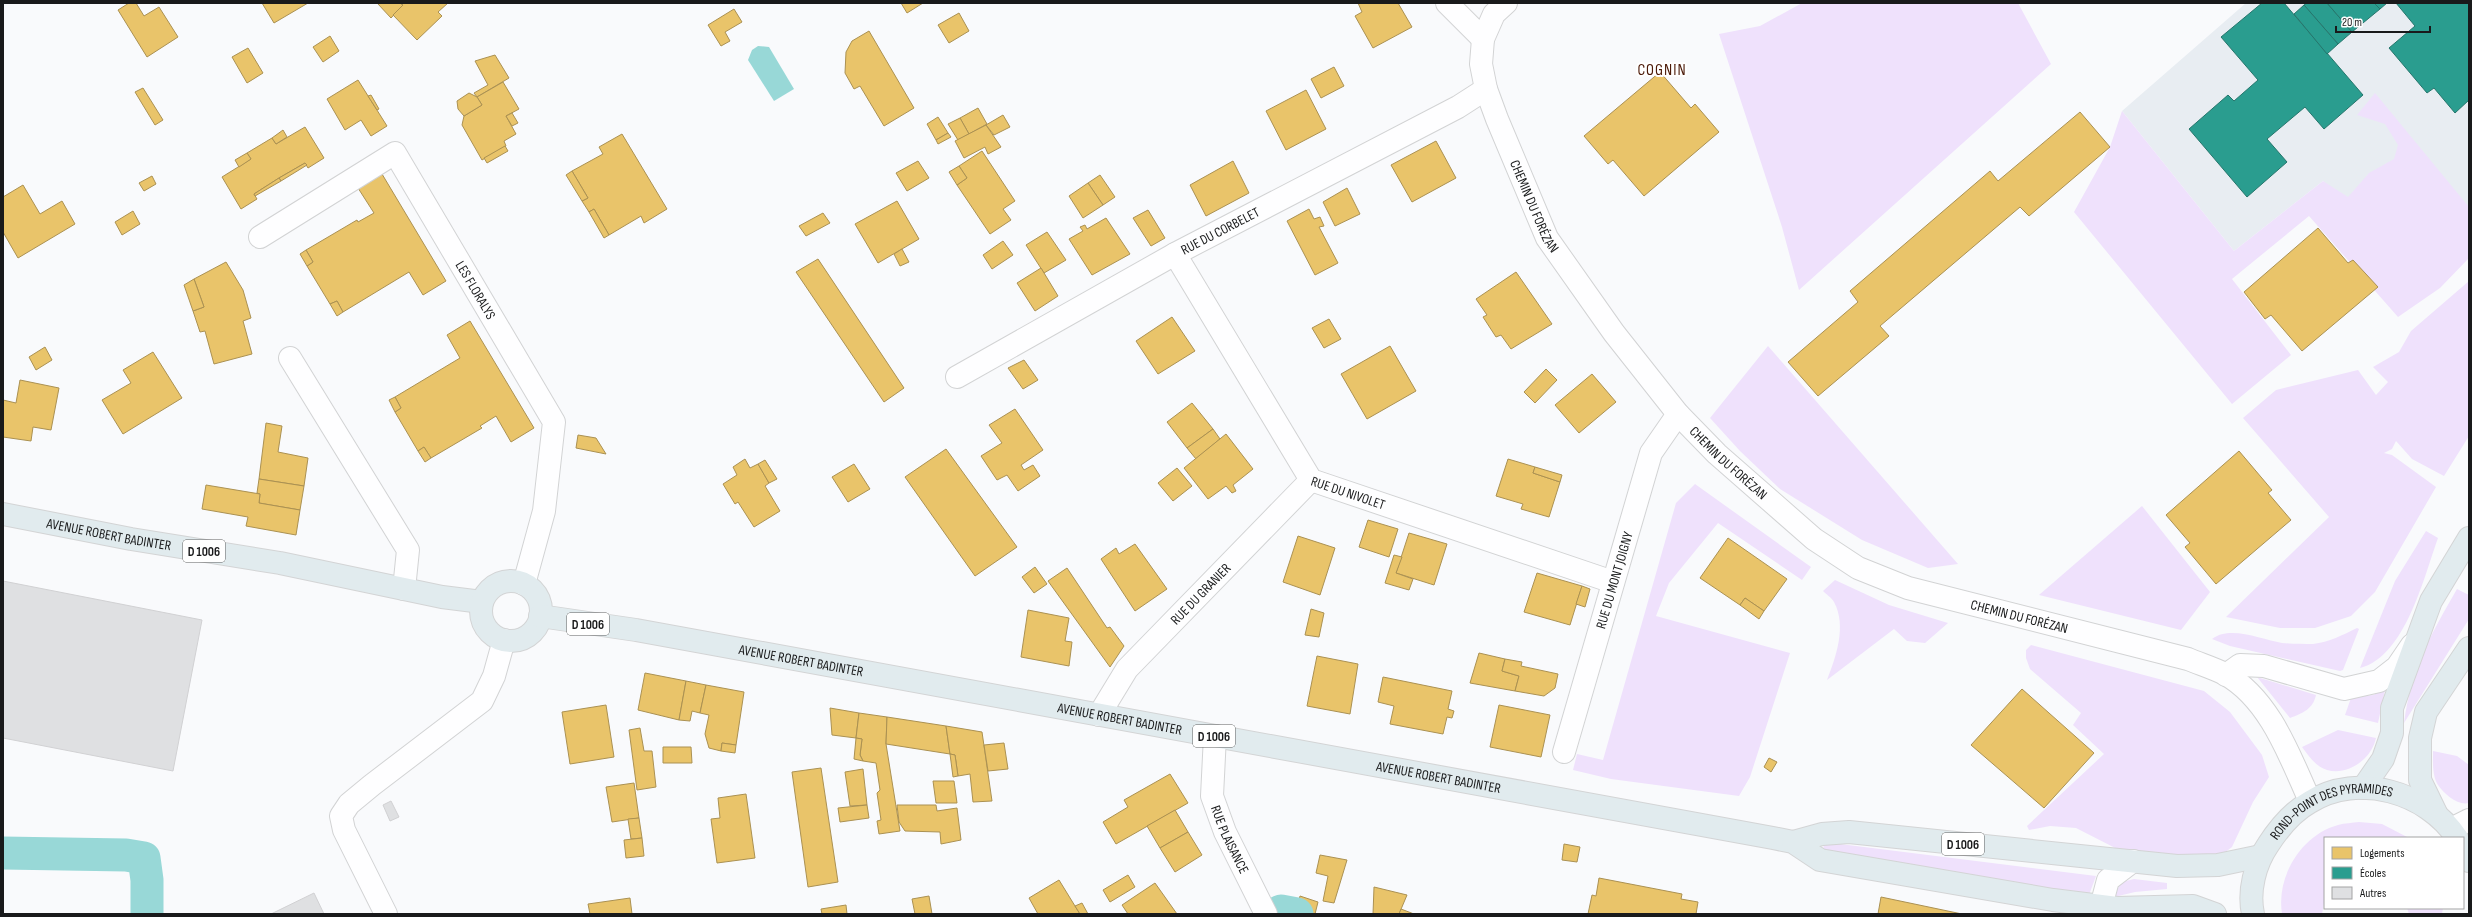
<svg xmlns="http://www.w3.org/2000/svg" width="2472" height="917" viewBox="0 0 2472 917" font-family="'Sofia Sans Condensed',sans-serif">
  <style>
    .built { fill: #e8edf2 }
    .green { fill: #efe1fc }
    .water { fill: #98d8d7 }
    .homes { fill: #e9c46a; stroke: #ab9152 }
    .schools { fill: #2a9d8f; stroke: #25766c }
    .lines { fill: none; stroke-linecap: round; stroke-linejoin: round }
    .canal { stroke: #98d8d7; stroke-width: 33 }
    .building { fill: #dfe0e2; stroke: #d1d1d3 }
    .minor-casing { stroke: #d2d3d4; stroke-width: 24 }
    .major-casing { stroke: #d3d4d5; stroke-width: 24 }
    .minor { stroke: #fefeff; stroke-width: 22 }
    .major { stroke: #e1ebee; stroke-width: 22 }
    .labels { text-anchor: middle; stroke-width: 4; stroke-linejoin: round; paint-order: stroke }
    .shield { fill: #fff; stroke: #5e5f5f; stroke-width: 1 }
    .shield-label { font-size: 13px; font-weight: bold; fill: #191a1b }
    .street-label { font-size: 14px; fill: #191a1b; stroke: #fff }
    .quarter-label { font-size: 16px; letter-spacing: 1px; fill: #4b1907; stroke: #fff }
  </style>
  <rect width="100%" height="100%" fill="#f9fafc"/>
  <polygon class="built" points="2246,3 2469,3 2469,215 2380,236 2323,181 2234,251 2122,111"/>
  <g class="green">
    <polygon points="1802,3 2018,3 2051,64 1799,290 1782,227 1719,34 1760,26"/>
    <polygon points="2375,93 2469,207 2469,258 2440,288 2398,317 2309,216 2232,279 2291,355 2232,404 2074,212 2110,147 2122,111 2234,251 2323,181 2348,197 2369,173 2394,159 2398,145 2385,124 2357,115"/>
    <polygon points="2469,281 2469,436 2444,476 2412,459 2396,441 2392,449 2384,453 2392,455 2436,487 2375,592 2351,616 2315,628 2280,628 2226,617 2329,517 2243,418 2276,390 2358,370 2376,395 2388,382 2373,367 2399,352 2411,331"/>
    <polygon points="1768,346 1958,564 1928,568 1862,540 1780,489 1740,451 1710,418"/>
    <polygon points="1695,484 1811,567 1802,580 1718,523 1669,583 1656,616 1790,653 1750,777 1739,796 1611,779 1573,770 1577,754 1603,760 1676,503"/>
    <polygon points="2142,506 2210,592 2181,630 2039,595"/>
    <path d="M2426 531 2438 538C2424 577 2405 657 2360 668L2395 581Z"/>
    <path d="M1835 580 1889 605 1948 623 1925 643 1907 641 1894 629 1827 680C1836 657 1847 626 1834 602 1832 598 1826 594 1823 591Z"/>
    <path d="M2457 589 2469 595V619L2404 723C2412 667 2430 636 2457 589Z"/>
    <path d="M2357 628 2359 629 2343 670 2340 671 2230 646 2212 639C2231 625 2262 640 2282 643 2292 644 2304 644 2313 644 2329 642 2343 635 2357 628Z"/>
    <polygon points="2031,645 2204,691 2230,712 2262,755 2269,777 2253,802 2232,847 2216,859 2127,854 2076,828 2050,826 2029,830 2027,826 2104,754 2073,725 2081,713 2030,669 2026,658 2026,650"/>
    <path d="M2257 677 2316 695C2313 709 2303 713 2290 718Z"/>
    <polygon points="2385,690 2378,723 2345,715 2351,698 2373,695"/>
    <path d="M2338 730 2376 738C2372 758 2349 776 2327 770 2315 766 2309 756 2302 747Z"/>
    <path d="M2433 751 2457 756 2469 765V803C2458 806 2444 794 2438 785 2432 776 2433 761 2433 751Z"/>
    <path d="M2359 822 2382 824 2409 838H2325V898L2322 914H2282C2276 877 2301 835 2338 825 2345 823 2352 823 2359 822Z"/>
    <polygon points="1824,842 2096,876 2089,895 1823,852"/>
    <polygon points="2134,879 2167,883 2167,889 2135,892 2114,897 2113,895 2122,882"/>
    <polygon points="2407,908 2443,908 2442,914 2409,914"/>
  </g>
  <polygon class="water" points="758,46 769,47 794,89 774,101 748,60 752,50"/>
  <g class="homes">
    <polygon points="129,3 136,3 144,16 159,7 178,37 147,57 118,10"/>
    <polygon points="262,3 308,3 274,23"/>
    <polygon points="380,3 400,3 403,5 391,18 378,4"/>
    <polygon points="400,3 448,3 438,12 442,16 417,40 393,15 403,5"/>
    <polygon points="901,3 923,3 907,13"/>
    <polygon points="1358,3 1398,3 1412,27 1373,48 1355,16 1362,12"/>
    <polygon points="734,9 742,22 725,32 730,41 721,46 708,25"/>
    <polygon points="959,13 969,31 949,43 938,25"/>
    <polygon points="869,31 914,108 884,126 860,86 854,89 845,73 846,52 852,41"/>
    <polygon points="330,36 339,51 323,62 313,47"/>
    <polygon points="248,48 263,73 247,83 232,57"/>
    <polygon points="495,55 509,78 477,97 474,93 488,85 475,61"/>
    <polygon points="1334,67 1344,86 1321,98 1311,79"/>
    <polygon points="1660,72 1691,108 1695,104 1719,132 1644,196 1613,160 1608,164 1584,136"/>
    <polygon points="358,80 387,126 371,136 361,120 345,130 327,99"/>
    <polygon points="503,82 519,109 506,116 516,134 504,141 506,146 482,160 462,125 464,116 482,105 477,97"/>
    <polygon points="143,88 163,120 155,125 135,92"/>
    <polygon points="1306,90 1326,129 1286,150 1266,111"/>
    <polygon points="469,93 477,97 482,105 464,116 458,109 457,101"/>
    <polygon points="371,95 379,109 377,110 368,96"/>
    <polygon points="978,108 987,124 969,134 960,118"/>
    <polygon points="2080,112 2110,147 2029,216 2020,207 1880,326 1889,336 1818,396 1788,362 1858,302 1850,291 1990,171 1998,181"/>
    <polygon points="512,113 518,123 512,126 506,116"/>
    <polygon points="1003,115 1010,127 994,135 986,125"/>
    <polygon points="938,117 948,133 936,140 927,124"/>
    <polygon points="960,118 969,134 958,140 948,124"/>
    <polygon points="986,125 1001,147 988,154 985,147 964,158 955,141"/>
    <polygon points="305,127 324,158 308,168 305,163 279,178 254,194 257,199 241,209 222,177 251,159 247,153 272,138 276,144"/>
    <polygon points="283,130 287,137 276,144 272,138"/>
    <polygon points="948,133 951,137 938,144 936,140"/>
    <polygon points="622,134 667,209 644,223 641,216 609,235 594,209 589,212 582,201 588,198 572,171 603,154 599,147"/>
    <polygon points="1436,141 1456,178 1412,202 1391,165"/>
    <polygon points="505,146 508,151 487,163 484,158"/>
    <polygon points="982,151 1015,201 1003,209 1011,220 990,234 957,185 967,178 959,166"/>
    <polygon points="247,153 251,159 239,167 235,160"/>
    <polygon points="918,161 929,178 907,191 896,173"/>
    <polygon points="1233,161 1249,193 1206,216 1190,185"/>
    <polygon points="305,163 307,165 281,181 279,178"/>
    <polygon points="959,166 967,178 957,185 949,172"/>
    <polygon points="572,171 588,198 582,201 566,175"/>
    <polygon points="382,174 446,281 423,295 409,272 343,312 337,301 330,304 307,266 313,262 306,250 357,220 358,222 374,213 358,188"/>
    <polygon points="1100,175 1115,197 1103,205 1088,183"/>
    <polygon points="152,176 156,184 144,191 139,183"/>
    <polygon points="279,178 281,181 255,196 254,194"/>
    <polygon points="1088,183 1103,205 1083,218 1069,196"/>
    <polygon points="23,185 40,214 62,201 75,224 18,258 3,232 3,197"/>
    <polygon points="1347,188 1360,214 1335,226 1323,202"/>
    <polygon points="897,201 919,239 878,263 855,224"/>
    <polygon points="594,209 609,235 604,238 589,212"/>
    <polygon points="1309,209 1314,219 1320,217 1324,226 1319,227 1338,263 1315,275 1287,221"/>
    <polygon points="1148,210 1165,238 1151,246 1133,218"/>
    <polygon points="133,211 140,224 122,235 115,222"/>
    <polygon points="823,213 830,223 806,236 799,226"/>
    <polygon points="1106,218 1130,254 1092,275 1069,239 1083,231 1080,227 1085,225 1087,229"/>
    <polygon points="2318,228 2348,263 2353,260 2378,287 2302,351 2271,315 2265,319 2244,292"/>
    <polygon points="1047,232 1066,260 1044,273 1026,245"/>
    <polygon points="1003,241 1013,255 992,269 983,255"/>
    <polygon points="902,249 909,262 900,266 894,254"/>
    <polygon points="306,250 313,262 307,266 300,254"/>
    <polygon points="818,259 904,388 884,402 796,272"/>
    <polygon points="226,262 243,290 251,318 243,321 252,354 214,364 205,331 200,332 193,311 204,307 194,279"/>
    <polygon points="1041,268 1058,296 1035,311 1017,283"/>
    <polygon points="1516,272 1552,324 1511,349 1501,335 1496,337 1483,317 1487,315 1476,299"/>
    <polygon points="194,279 204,307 193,311 184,285"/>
    <polygon points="337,301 343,312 337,316 330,304"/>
    <polygon points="1172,317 1195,351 1158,374 1136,341"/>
    <polygon points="1329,319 1341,339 1324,348 1312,328"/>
    <polygon points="470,321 534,428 511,442 496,416 480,426 482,428 431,458 424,447 418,451 395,412 401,408 395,397 460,358 447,335"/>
    <polygon points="1390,346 1416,391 1367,419 1341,374"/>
    <polygon points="45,347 52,360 36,370 29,357"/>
    <polygon points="153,352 182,398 123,434 102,400 131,383 123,370"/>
    <polygon points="1024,360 1038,380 1023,389 1008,368"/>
    <polygon points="1546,369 1557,380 1535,403 1524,392"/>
    <polygon points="1592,374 1616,402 1579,433 1555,405"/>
    <polygon points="20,380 59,388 51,430 33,427 31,441 3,437 3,400 16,403"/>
    <polygon points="395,397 401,408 395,412 389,400"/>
    <polygon points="1192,403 1213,429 1187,448 1167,422"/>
    <polygon points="1015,409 1043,450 1021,465 1024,470 1033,465 1040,476 1018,491 1007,475 997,480 981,456 1002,443 989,425"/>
    <polygon points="266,423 282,426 278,452 308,458 304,486 259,479"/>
    <polygon points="1213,429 1220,439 1196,459 1187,448"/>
    <polygon points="1226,434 1253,469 1233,485 1236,491 1232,493 1226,486 1208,499 1184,468"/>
    <polygon points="578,435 596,438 606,454 576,448"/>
    <polygon points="424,447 431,458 425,462 418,451"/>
    <polygon points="946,449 1017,547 975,576 905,477"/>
    <polygon points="2239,451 2272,490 2268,493 2291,520 2216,584 2185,547 2190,543 2166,515"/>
    <polygon points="745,459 750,468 758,464 769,483 765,486 780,511 754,527 738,502 735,504 723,484 737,475 733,467"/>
    <polygon points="1508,459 1535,467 1533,473 1560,482 1549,517 1521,509 1523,504 1496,496"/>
    <polygon points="765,460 777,479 769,483 758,464"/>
    <polygon points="854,464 870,489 848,502 832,477"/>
    <polygon points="1535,467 1562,475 1560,482 1533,473"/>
    <polygon points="1177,468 1192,486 1173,501 1158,483"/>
    <polygon points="259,479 304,486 300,510 259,503 260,494 257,493"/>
    <polygon points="206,485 260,494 259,503 300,510 296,535 246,526 248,517 202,509"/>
    <polygon points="1368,520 1398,529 1389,557 1359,547"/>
    <polygon points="1409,533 1447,544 1434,585 1396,573"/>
    <polygon points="1298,536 1335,548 1320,595 1283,582"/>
    <polygon points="1728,538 1787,579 1764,611 1745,598 1740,605 1700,578"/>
    <polygon points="1135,544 1167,589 1135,611 1101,559 1116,548 1119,554"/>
    <polygon points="1394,555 1402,557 1396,573 1413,579 1409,590 1385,583"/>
    <polygon points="1035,567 1047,584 1034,593 1022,577"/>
    <polygon points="1067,568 1107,628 1110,627 1124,646 1110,667 1048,581"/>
    <polygon points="1537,573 1582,586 1570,625 1524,612"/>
    <polygon points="1582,586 1590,589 1585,607 1576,604"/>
    <polygon points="1745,598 1764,611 1759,619 1740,605"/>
    <polygon points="1311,609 1324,613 1319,637 1305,635"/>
    <polygon points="1028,610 1069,618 1065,641 1072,642 1069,666 1021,657"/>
    <polygon points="1479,653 1505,659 1502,671 1519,676 1515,691 1470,683"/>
    <polygon points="1317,656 1358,664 1350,714 1307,706"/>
    <polygon points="1505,659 1522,662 1521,666 1558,674 1555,688 1544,696 1515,691 1519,676 1502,671"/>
    <polygon points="645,673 686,681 679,720 638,710"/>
    <polygon points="1383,677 1452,691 1448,709 1454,711 1452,718 1447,717 1443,734 1390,724 1394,706 1378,702"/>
    <polygon points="686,681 706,685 700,713 692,711 690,721 679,720"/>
    <polygon points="706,685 744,692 736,745 722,743 721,751 709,748 705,734 709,715 700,713"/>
    <polygon points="2022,689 2094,753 2044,808 1971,745"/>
    <polygon points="606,705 614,757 570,764 562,712"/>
    <polygon points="1499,705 1550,715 1541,757 1490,747"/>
    <polygon points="830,708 859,713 856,738 832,735"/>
    <polygon points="859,713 887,717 886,744 900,831 879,834 877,821 881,820 877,793 880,790 876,763 863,761 860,755 862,739 856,738"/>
    <polygon points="887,717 946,726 950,754 886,744"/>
    <polygon points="946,726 982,732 992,801 973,802 970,774 958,776 955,755 950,754"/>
    <polygon points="640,728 644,751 652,751 656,787 637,790 629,730"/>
    <polygon points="856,738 862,739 860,755 863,761 854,759"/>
    <polygon points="722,743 736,745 735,753 721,751"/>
    <polygon points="1004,743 1008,769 988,771 984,745"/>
    <polygon points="663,747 691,747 692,763 663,763"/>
    <polygon points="950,754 955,755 958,776 953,777"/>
    <polygon points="1769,758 1777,762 1771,772 1764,767"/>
    <polygon points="821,768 838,882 808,887 792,772"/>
    <polygon points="863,769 867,805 850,806 845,772"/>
    <polygon points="1170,774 1188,803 1116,844 1103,822 1128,807 1124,800"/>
    <polygon points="933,781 954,781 957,803 936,803"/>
    <polygon points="634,783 639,818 612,822 606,787"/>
    <polygon points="746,794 755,858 717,863 711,819 720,818 718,798"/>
    <polygon points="867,805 869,818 840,822 838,808"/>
    <polygon points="897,805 936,805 937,811 957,808 961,840 941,844 940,832 905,831 899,822"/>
    <polygon points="1175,810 1188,832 1160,848 1147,826"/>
    <polygon points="639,818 642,838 631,839 628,819"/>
    <polygon points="1188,832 1202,855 1175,872 1160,848"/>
    <polygon points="642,838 644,856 626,858 624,840"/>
    <polygon points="1564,844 1580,847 1577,862 1562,860"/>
    <polygon points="1320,855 1347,860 1334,903 1323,901 1328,876 1316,873"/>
    <polygon points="1128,875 1135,887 1110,902 1103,890"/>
    <polygon points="1599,878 1682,894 1681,899 1698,902 1696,914 1588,914 1592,895 1596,896"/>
    <polygon points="1059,880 1075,906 1080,914 1038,914 1029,898"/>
    <polygon points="1155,883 1177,914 1128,914 1122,905"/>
    <polygon points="1374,887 1407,895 1399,914 1373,914"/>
    <polygon points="929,896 932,914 915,914 912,899"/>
    <polygon points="1300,896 1318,902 1315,914 1309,914 1297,908"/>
    <polygon points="1881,897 1962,914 1878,914"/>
    <polygon points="630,898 632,914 590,914 588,904"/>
    <polygon points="1082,903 1088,914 1080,914 1075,906"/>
    <polygon points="846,905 847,914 822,914 821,909"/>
    <polygon points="1401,909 1414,914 1399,914"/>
  </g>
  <g class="schools">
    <polygon points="2262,3 2284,3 2363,95 2324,129 2305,107 2267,139 2287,162 2247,197 2189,129 2228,95 2234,101 2258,80 2221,37"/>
    <polygon points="2307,3 2327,3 2352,32 2338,44 2304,5"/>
    <polygon points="2327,3 2374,3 2380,9 2352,32"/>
    <polygon points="2374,3 2387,3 2380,9"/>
    <polygon points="2396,3 2469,3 2469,100 2455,113 2434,88 2427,93 2389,48 2415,26"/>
    <polygon points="2304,5 2338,44 2327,54 2294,14"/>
  </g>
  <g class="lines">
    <g class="canal">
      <polyline points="3,853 126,855 144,858 147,880 147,914"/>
      <polyline points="1275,914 1281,911 1297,914"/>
    </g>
  </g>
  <g class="building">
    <polygon points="3,581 202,620 173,771 3,738"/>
    <polygon points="391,801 399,817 390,821 383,805"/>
    <polygon points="314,893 324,914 271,914"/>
  </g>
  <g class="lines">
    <g class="minor-casing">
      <g id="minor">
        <polyline points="1447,3 1483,39"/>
        <path id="s1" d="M1506 3 1494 14 1483 39 1481 64 1486 89 1497 119 1547 238 1614 333 1678 414 1717 454 1814 539 1858 568 1908 588 2188 659C2200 664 2213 668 2225 674 2270 699 2290 757 2310 801"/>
        <path id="s2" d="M260 237 395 153 554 422 544 511 524 584"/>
        <path id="s3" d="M1175 254 1311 480 1613 582"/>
        <polyline points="290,358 408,550 404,589"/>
        <path id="s4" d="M957 377 1175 254 1458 107 1486 89"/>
        <polyline points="2226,675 2240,665 2264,666 2344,689 2379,681 2397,667 2412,645"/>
        <path id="s5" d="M1099 715 1127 669 1311 480"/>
        <path id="s6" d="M1215 736 1212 796 1225 832 1266 914"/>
        <path id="s7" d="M1564 752 1651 453 1678 414"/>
        <polyline points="2451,829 2469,820"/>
        <polyline points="386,914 344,830 341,816 349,804 372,785 482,701 494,676 504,640"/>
        <polyline points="2099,914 2108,880 2133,861"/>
      </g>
    </g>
    <g class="major-casing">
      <g id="major">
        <path id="s8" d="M3 514 131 539 280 563 442 597 482 602"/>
        <circle cx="511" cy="611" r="30"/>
        <path id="s9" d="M540 616 636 630 1773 838 1793 842 1820 860 2053 900 2117 908 2193 906 2215 914"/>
        <polyline points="2363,788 2383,759 2392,733 2392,708 2431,601 2469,538"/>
        <polyline points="2436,813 2420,780 2420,738 2426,712 2469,648"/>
        <polyline points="1793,842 1822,834 1849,832 2177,866 2218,865 2261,856"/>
        <polyline points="2463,847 2469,861"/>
        <path id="s10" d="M2253 914C2248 891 2255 864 2268 845 2279 828 2292 812 2310 802 2358 772 2427 792 2457 838"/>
      </g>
    </g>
    <use href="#minor" class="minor"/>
    <use href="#major" class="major"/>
  </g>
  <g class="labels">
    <g class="shield">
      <rect x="183" y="540" width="42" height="22" rx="3"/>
      <rect x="567" y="613" width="42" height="22" rx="3"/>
      <rect x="1193" y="725" width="42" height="22" rx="3"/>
      <rect x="1942" y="833" width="42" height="22" rx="3"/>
    </g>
    <g class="shield-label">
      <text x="204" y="556">D 1006</text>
      <text x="588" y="629">D 1006</text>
      <text x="1214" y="741">D 1006</text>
      <text x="1963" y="849">D 1006</text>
    </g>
    <g class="street-label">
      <text dy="5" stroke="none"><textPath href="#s1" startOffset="221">CHEMIN DU FORÉZAN</textPath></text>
      <text dy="5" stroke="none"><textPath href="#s4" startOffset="301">RUE DU CORBELET</textPath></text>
      <text dy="5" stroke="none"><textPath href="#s2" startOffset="318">LES FLORALYS</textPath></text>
      <text dy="5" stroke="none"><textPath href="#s1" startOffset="545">CHEMIN DU FORÉZAN</textPath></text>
      <text dy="5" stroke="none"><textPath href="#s3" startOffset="303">RUE DU NIVOLET</textPath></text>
      <text dy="5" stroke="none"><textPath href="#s8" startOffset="108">AVENUE ROBERT BADINTER</textPath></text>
      <text dy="5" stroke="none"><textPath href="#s7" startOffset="179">RUE DU MONT JOIGNY</textPath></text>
      <text dy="5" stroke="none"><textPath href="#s5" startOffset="159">RUE DU GRANIER</textPath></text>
      <text dy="5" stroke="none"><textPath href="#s1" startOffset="881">CHEMIN DU FORÉZAN</textPath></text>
      <text dy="5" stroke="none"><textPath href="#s9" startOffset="265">AVENUE ROBERT BADINTER</textPath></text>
      <text dy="5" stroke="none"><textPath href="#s9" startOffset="589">AVENUE ROBERT BADINTER</textPath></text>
      <text dy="5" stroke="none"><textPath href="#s9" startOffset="913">AVENUE ROBERT BADINTER</textPath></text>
      <text dy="5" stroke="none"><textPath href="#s10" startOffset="150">ROND-POINT DES PYRAMIDES</textPath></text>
      <text dy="5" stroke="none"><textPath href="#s6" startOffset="107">RUE PLAISANCE</textPath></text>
    </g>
    <g class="quarter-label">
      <text x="1662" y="75">COGNIN</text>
    </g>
  </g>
  <rect width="2472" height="917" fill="none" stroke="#191a1b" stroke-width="8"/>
  <rect x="2324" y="837" width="140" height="72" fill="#ffffff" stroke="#a3a3a4"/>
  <rect x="2332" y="847" width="20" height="12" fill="#e9c46a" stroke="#a3a3a4"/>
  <text x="2360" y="857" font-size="12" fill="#191a1b">Logements</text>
  <rect x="2332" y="867" width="20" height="12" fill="#2a9d8f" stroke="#a3a3a4"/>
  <text x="2360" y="877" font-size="12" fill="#191a1b">Écoles</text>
  <rect x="2332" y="887" width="20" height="12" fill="#dfe0e2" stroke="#a3a3a4"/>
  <text x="2360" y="897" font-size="12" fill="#191a1b">Autres</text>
  <path d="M2336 26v6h94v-6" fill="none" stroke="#191a1b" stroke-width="2"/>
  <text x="2342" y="26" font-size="12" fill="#191a1b" stroke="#ffffff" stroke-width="3" paint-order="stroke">20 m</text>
</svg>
